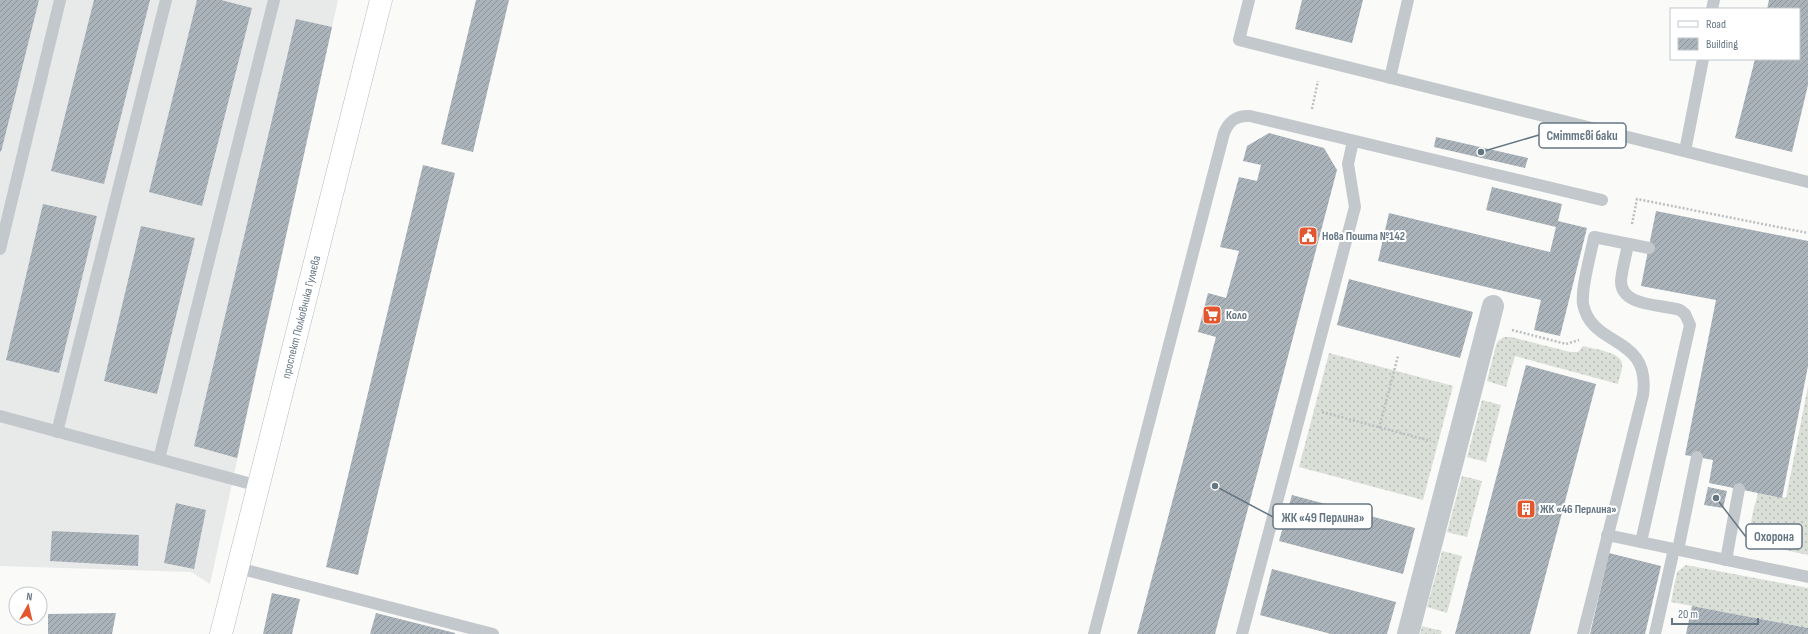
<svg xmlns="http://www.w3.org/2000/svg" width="1808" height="634" viewBox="0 0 1808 634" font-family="'Sofia Sans Condensed',sans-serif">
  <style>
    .built { fill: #e8e9e9 }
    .grass { fill: url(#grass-dots) }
    .building { fill: url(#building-hatch) }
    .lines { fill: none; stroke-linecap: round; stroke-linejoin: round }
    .secondary-casing { stroke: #b3babf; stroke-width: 23 }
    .path { stroke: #bbbfc2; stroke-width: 2.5; stroke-dasharray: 2 2; stroke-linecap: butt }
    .service { stroke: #c3c8cc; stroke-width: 12 }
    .minor { stroke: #c3c8cc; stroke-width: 22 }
    .secondary { stroke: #fff; stroke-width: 22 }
    .labels { text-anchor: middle; stroke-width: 4; stroke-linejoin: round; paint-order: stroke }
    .poi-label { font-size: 12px; font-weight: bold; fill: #657683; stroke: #fff; text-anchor: start }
    .street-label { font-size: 12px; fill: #657683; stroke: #fff }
    .leader { fill: none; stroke: #657683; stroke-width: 1.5 }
    .callout-dot { fill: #657683; stroke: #fff; stroke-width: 1.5 }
    .callout { fill: #fff; stroke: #657683; stroke-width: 1.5 }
    .callout-label { font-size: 13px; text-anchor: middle; font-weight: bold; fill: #657683 }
  </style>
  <defs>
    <pattern id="grass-dots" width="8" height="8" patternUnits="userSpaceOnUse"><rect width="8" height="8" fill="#dadfd7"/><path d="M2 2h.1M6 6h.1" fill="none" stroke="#b4b9b4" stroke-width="1.8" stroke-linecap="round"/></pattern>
    <pattern id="building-hatch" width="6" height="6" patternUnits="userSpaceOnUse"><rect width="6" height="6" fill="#aab3b9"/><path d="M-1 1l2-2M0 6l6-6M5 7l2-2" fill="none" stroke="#8e969c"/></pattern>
  </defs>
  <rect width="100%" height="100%" fill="#fafaf8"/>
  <polygon class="built" points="0,0 338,0 210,584 191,572 0,566"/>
  <g class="grass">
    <path d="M1504 337H1511L1570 352H1578L1583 346C1593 349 1622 352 1622 364 1623 370 1619 378 1618 384L1515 356 1506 387 1487 381 1496 345 1498 341Z"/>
    <polygon points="1329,353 1453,386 1423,500 1299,467"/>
    <path d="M1808 386V555L1758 544C1743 538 1755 506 1758 493L1786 498Z"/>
    <polygon points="1482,400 1501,405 1486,462 1467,457"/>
    <polygon points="1462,476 1482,481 1467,537 1447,532"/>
    <polygon points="1442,551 1462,556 1447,613 1427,607"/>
    <polygon points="1686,565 1808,588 1808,628 1671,602 1677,572"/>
    <polygon points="1422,626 1442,631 1441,634 1420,634"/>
  </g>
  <g class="building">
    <polygon points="0,0 39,0 1,152 0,151"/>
    <polygon points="94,0 150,0 104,184 51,171"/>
    <polygon points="197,0 221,0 252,8 202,206 149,192"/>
    <polygon points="476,0 509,0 473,152 441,144"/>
    <polygon points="1302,0 1363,0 1352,43 1295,29"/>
    <polygon points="1769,0 1808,0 1808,85 1792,152 1735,138 1755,59 1799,59 1799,9 1767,9"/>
    <polygon points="296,19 332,27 237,458 194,446"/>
    <polygon points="1269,133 1324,148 1337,170 1215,634 1137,634 1216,337 1198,332 1208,293 1226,298 1239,251 1220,247 1239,177 1257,181 1261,165 1243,161 1247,146"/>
    <polygon points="1436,137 1528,158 1525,168 1434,147"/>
    <polygon points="423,165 455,173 358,575 326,567"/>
    <polygon points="1492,187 1562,204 1558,221 1587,228 1560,336 1534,330 1541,300 1378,261 1389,213 1550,252 1556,227 1486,210"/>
    <polygon points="43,204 97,216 59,373 6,360"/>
    <polygon points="1656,211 1808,241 1808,366 1782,498 1709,483 1713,460 1685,455 1716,300 1641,286"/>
    <polygon points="141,226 195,238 157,394 104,381"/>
    <polygon points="1349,279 1473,312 1460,358 1337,325"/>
    <polygon points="1526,365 1596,384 1530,634 1455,634"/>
    <polygon points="1708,487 1727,491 1723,508 1704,505"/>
    <polygon points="1292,495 1415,528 1403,574 1279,541"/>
    <polygon points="176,503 206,510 194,569 164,563"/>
    <polygon points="52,531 139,535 138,566 50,561"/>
    <polygon points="1609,553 1661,566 1645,634 1590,634"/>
    <polygon points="1272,569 1396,602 1387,634 1331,634 1260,615"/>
    <polygon points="272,593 300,599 292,634 263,634"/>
    <polygon points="1692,606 1808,628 1808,634 1686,634"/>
    <polygon points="116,613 112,634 48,634 48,614"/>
    <polygon points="376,613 455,633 455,634 370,634"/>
  </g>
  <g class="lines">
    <g class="secondary-casing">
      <g id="secondary">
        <path id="s1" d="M221 634 381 0"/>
      </g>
    </g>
    <g class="path">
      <polyline points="1312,109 1318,81"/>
      <polyline points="1632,224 1637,199 1808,233"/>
      <polyline points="1512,330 1566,344 1579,340"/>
      <polyline points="1322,412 1431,441"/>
      <polyline points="1379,428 1398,356"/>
    </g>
    <g class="service">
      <polyline points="1249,0 1239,40 1808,182"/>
      <polyline points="1712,9 1714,0"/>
      <polyline points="1390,78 1408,0"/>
      <polyline points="1685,151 1703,59"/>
      <path d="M1628 244C1626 256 1622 269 1621 281 1621 307 1661 304 1680 310L1685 314 1690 325 1641 542"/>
      <polyline points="0,249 60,0"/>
      <polyline points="0,416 259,486"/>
      <polyline points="57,432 166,0"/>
      <polyline points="159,459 274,0"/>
      <polyline points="1607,535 1808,577"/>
      <polyline points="1678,550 1697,457"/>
      <polyline points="1726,560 1739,489"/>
      <polyline points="238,568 493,634"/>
      <path d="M1094 634 1224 133C1229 121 1236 115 1250 116L1602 200"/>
      <polyline points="1242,634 1355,207 1348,164 1353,141"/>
      <path d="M1583 634 1643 395C1651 334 1592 349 1583 304 1581 287 1591 254 1594 237L1649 248"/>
      <polyline points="1655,634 1674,549"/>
    </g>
    <polyline class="minor" points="1408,634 1493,306"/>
    <use href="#secondary" class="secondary"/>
  </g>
  <defs>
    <g id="civic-square" transform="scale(1)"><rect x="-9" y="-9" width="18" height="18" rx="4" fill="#e4572e" stroke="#fff"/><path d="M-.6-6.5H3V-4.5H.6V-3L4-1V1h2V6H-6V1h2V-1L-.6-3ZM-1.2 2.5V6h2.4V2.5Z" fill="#fff"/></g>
    <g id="supermarket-square" transform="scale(1)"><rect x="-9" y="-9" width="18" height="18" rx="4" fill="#e4572e" stroke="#fff"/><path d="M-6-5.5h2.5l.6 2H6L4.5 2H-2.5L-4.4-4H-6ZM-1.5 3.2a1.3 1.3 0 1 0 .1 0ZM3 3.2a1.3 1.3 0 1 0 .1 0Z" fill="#fff"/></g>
    <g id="building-square" transform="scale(1)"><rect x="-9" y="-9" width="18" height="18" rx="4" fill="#e4572e" stroke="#fff"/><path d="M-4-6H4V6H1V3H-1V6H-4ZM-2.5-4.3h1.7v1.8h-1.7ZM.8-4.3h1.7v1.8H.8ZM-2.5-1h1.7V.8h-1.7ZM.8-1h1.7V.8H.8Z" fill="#fff"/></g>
  </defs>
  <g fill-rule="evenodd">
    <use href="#civic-square" x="1308" y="236"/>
    <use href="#supermarket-square" x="1212" y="315"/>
    <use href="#building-square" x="1526" y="509"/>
  </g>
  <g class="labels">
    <g class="poi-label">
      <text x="1322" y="240">Нова Пошта №142</text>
      <text x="1226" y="319">Коло</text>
      <text x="1540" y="513">ЖК «46 Перлина»</text>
    </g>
    <g class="street-label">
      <text dy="4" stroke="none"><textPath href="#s1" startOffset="327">проспект Полковника Гуляєва</textPath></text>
    </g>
  </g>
  <path class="leader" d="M1481 152L1539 135M1215 486L1273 517M1716 498L1746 537"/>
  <g class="callout-dot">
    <circle cx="1481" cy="152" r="4"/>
    <circle cx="1215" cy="486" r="4"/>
    <circle cx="1716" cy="498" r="4"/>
  </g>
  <g class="callout">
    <rect x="1539" y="123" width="87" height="25" rx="4"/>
    <rect x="1273" y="504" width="99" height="25" rx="4"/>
    <rect x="1746" y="524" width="56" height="25" rx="4"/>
  </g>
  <g class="callout-label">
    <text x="1582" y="140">Сміттєві баки</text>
    <text x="1323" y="522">ЖК «49 Перлина»</text>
    <text x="1774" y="541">Охорона</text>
  </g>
  <rect x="1670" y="8" width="130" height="52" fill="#ffffff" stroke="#c1c8cd"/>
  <rect x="1678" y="21" width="20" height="6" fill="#ffffff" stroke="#c1c8cd"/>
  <text x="1706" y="28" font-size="12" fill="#657683">Road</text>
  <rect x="1678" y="38" width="20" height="12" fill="url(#building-hatch)" stroke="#c1c8cd"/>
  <text x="1706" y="48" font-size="12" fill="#657683">Building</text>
  <g transform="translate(28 606) rotate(8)"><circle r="19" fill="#ffffff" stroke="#c1c8cd"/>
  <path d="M0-3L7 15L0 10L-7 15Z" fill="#e4572e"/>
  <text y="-6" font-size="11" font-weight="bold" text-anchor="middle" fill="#657683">N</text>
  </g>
  <path d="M1672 618v6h86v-6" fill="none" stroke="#657683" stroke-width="2"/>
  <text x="1678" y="618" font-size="12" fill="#657683" stroke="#ffffff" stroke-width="3" paint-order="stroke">20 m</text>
</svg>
